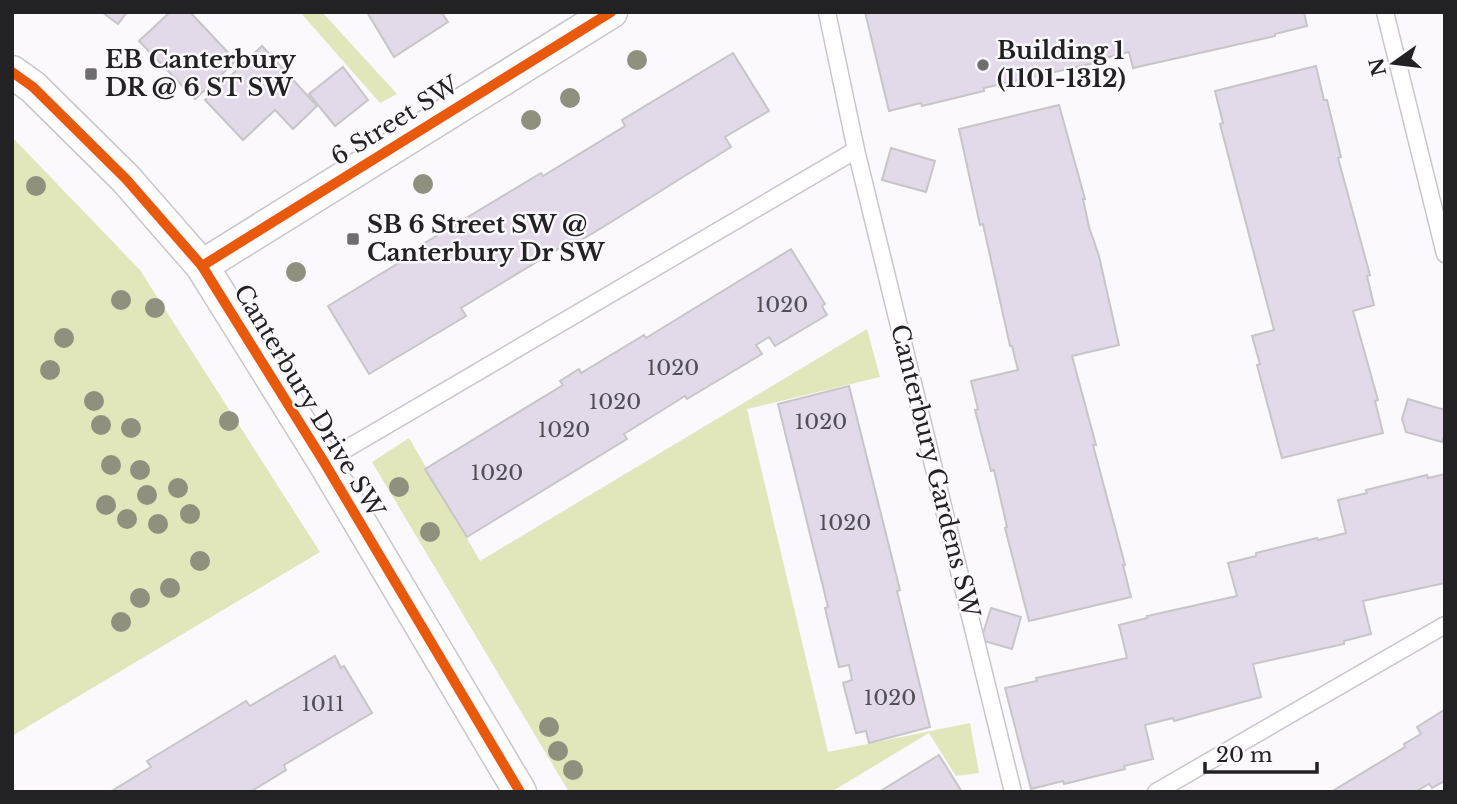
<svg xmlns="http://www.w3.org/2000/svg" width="1457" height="804" viewBox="0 0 1457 804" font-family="'Libre Baskerville',serif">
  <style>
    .green { fill: #e1e6bb }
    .building { fill: #e2d9e9; stroke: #c7c5c8; stroke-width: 2 }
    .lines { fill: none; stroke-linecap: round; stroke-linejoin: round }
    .service-casing { stroke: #c8c6ca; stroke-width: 19 }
    .minor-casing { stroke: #c8c6ca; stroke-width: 35 }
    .service { stroke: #fefeff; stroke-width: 16 }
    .minor { stroke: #fefeff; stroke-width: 32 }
    .cycleway-casing { stroke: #fbf8fe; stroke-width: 15 }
    .cycleway { stroke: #e8590c; stroke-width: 10 }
    .tree { fill: #90907e }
    .poi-dot { fill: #6e6d6f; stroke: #fbf8fe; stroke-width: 2.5 }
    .labels { text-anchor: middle; stroke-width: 5; stroke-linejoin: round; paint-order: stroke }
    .number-label { font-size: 21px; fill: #524f54 }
    .poi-label { font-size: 24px; font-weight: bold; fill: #222123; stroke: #fbf8fe; text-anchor: start }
    .street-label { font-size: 24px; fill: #222123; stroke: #fbf8fe }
  </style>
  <rect width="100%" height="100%" fill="#fbf9fd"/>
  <g class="green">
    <polygon points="300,12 322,12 397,94 380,103"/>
    <polygon points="12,137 140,270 320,552 12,736"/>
    <polygon points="867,329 880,377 747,409 828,752 970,723 979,773 956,776 929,733 831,792 569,792 372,462 409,438 480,561"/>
  </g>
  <g class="building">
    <polygon points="102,12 127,12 118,24"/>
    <polygon points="170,12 190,12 236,61 195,99 139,41"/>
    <polygon points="367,12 441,12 448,22 394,57"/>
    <polygon points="865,12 1304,12 1307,26 1275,34 1275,36 1133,68 1129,52 1102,59 1103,61 984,88 984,91 922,106 921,103 889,111"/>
    <polygon points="262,46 317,106 293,129 275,110 243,140 205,100"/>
    <polygon points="733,53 769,111 725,137 731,147 608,224 578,242 576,238 461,308 466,316 369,374 328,306 420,250 418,247 541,173 543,176 625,126 622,120"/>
    <polygon points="1316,66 1324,100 1327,100 1341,157 1338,158 1370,275 1367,276 1374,305 1353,311 1378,400 1375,401 1383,433 1282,458 1257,365 1260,364 1252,336 1274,330 1220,124 1223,123 1215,91"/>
    <polygon points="343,67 368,100 335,126 309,94"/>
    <polygon points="1059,105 1085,199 1083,199 1089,227 1099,256 1119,345 1072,356 1096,445 1093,445 1125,565 1123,565 1131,597 1029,621 1005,528 1007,527 994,470 991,471 975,410 978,409 971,381 1018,370 1012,346 1010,346 983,224 980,225 959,129"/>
    <polygon points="891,148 935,161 926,192 882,180"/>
    <polygon points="791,249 825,304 822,306 827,315 775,346 769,337 756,345 762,354 687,399 685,396 624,434 627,439 467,537 425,469 563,385 560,381 579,369 581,373 644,335 646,338"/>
    <polygon points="849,386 900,590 897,591 930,727 869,743 866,731 856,733 843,683 852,680 849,665 839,667 825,608 828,607 778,404"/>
    <polygon points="1408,399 1445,410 1445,434 1442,442 1406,432 1402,419"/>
    <polygon points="1445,474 1445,583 1363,601 1371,634 1344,641 1344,644 1253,664 1261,697 1174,721 1173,718 1145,725 1153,759 1124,766 1125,769 1064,784 1063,781 1031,789 1005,688 1037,681 1036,678 1127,658 1119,625 1147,618 1147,616 1237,596 1228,563 1256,556 1256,553 1317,538 1318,540 1346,533 1338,500 1367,493 1366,490 1427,475 1428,478"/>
    <polygon points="991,608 1021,617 1012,649 981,640"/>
    <polygon points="335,656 341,668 344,666 372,713 284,765 286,770 250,792 110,792 151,767 147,761 246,701 250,706"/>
    <polygon points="1444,710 1445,781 1432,788 1429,784 1415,792 1331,792 1405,747 1404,744 1421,734 1417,727"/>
    <polygon points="939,755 962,792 879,792"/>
  </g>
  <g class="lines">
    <g class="service-casing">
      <g id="service">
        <polyline points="827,12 856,150 1013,792"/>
        <polyline points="1385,12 1445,254"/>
        <polyline points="324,462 856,150"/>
        <polyline points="1156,792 1445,625"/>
      </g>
    </g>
    <g class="minor-casing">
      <g id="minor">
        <polyline points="12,72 33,87 126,179 202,266 324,462 520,792"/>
        <polyline points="202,266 611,12"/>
      </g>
    </g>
    <use href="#service" class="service"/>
    <use href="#minor" class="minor"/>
    <g class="cycleway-casing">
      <g id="cycleway">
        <polyline points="12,72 33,87 126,179 202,266 324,462 520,792"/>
        <polyline points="202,266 611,12"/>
      </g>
    </g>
    <use href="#cycleway" class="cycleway"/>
  </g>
  <g class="tree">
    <circle cx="637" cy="60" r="10"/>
    <circle cx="570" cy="98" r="10"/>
    <circle cx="531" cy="120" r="10"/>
    <circle cx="423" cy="184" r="10"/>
    <circle cx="36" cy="186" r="10"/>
    <circle cx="296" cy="272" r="10"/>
    <circle cx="121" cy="300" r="10"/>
    <circle cx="155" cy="308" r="10"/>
    <circle cx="64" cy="338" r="10"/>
    <circle cx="50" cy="370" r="10"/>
    <circle cx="94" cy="401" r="10"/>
    <circle cx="229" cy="421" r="10"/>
    <circle cx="101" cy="425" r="10"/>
    <circle cx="131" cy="428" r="10"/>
    <circle cx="111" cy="465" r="10"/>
    <circle cx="140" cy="470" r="10"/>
    <circle cx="399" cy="487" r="10"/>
    <circle cx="178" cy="488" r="10"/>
    <circle cx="147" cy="495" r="10"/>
    <circle cx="106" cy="505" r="10"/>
    <circle cx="190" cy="514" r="10"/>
    <circle cx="127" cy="519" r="10"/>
    <circle cx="158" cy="524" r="10"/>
    <circle cx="430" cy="532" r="10"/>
    <circle cx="200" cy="561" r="10"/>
    <circle cx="170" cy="588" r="10"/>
    <circle cx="140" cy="598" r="10"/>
    <circle cx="121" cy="622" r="10"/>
    <circle cx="549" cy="727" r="10"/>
    <circle cx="558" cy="751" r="10"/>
    <circle cx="573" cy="770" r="10"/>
  </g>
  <g class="poi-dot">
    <circle cx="983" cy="65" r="7"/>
    <rect x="84" y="67" width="14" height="14" rx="3.5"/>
    <rect x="346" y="232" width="14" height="14" rx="3.5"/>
  </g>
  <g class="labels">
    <g class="number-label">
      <text x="782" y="312">1020</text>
      <text x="673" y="375">1020</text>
      <text x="615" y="409">1020</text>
      <text x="821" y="429">1020</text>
      <text x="564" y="437">1020</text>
      <text x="497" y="480">1020</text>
      <text x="845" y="530">1020</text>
      <text x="890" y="705">1020</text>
      <text x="323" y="711">1011</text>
    </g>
    <g class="poi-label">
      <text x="997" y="59">Building 1<tspan x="997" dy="28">(1101-1312)</tspan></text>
      <text x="105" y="68">EB Canterbury<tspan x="105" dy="28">DR @ 6 ST SW</tspan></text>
      <text x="367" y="233">SB 6 Street SW @<tspan x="367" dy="28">Canterbury Dr SW</tspan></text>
    </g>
    <g class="street-label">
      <text transform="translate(395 121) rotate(-32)" y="8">6 Street SW</text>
      <text transform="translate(309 401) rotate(59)" y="8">Canterbury Drive SW</text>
      <text transform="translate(935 471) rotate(76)" y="8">Canterbury Gardens SW</text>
    </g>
  </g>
  <rect width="1457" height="804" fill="none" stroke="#222123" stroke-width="28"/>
  <g transform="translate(1394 63) rotate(256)" stroke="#fbf8fe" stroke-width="5" paint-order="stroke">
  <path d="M0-5L12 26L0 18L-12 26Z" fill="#222123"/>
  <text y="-10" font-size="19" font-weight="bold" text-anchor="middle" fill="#222123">N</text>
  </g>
  <path d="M1205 762v10h112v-10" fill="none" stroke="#222123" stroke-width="3.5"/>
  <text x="1216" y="762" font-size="21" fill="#222123" stroke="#fbf8fe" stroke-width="5" paint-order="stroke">20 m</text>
</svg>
